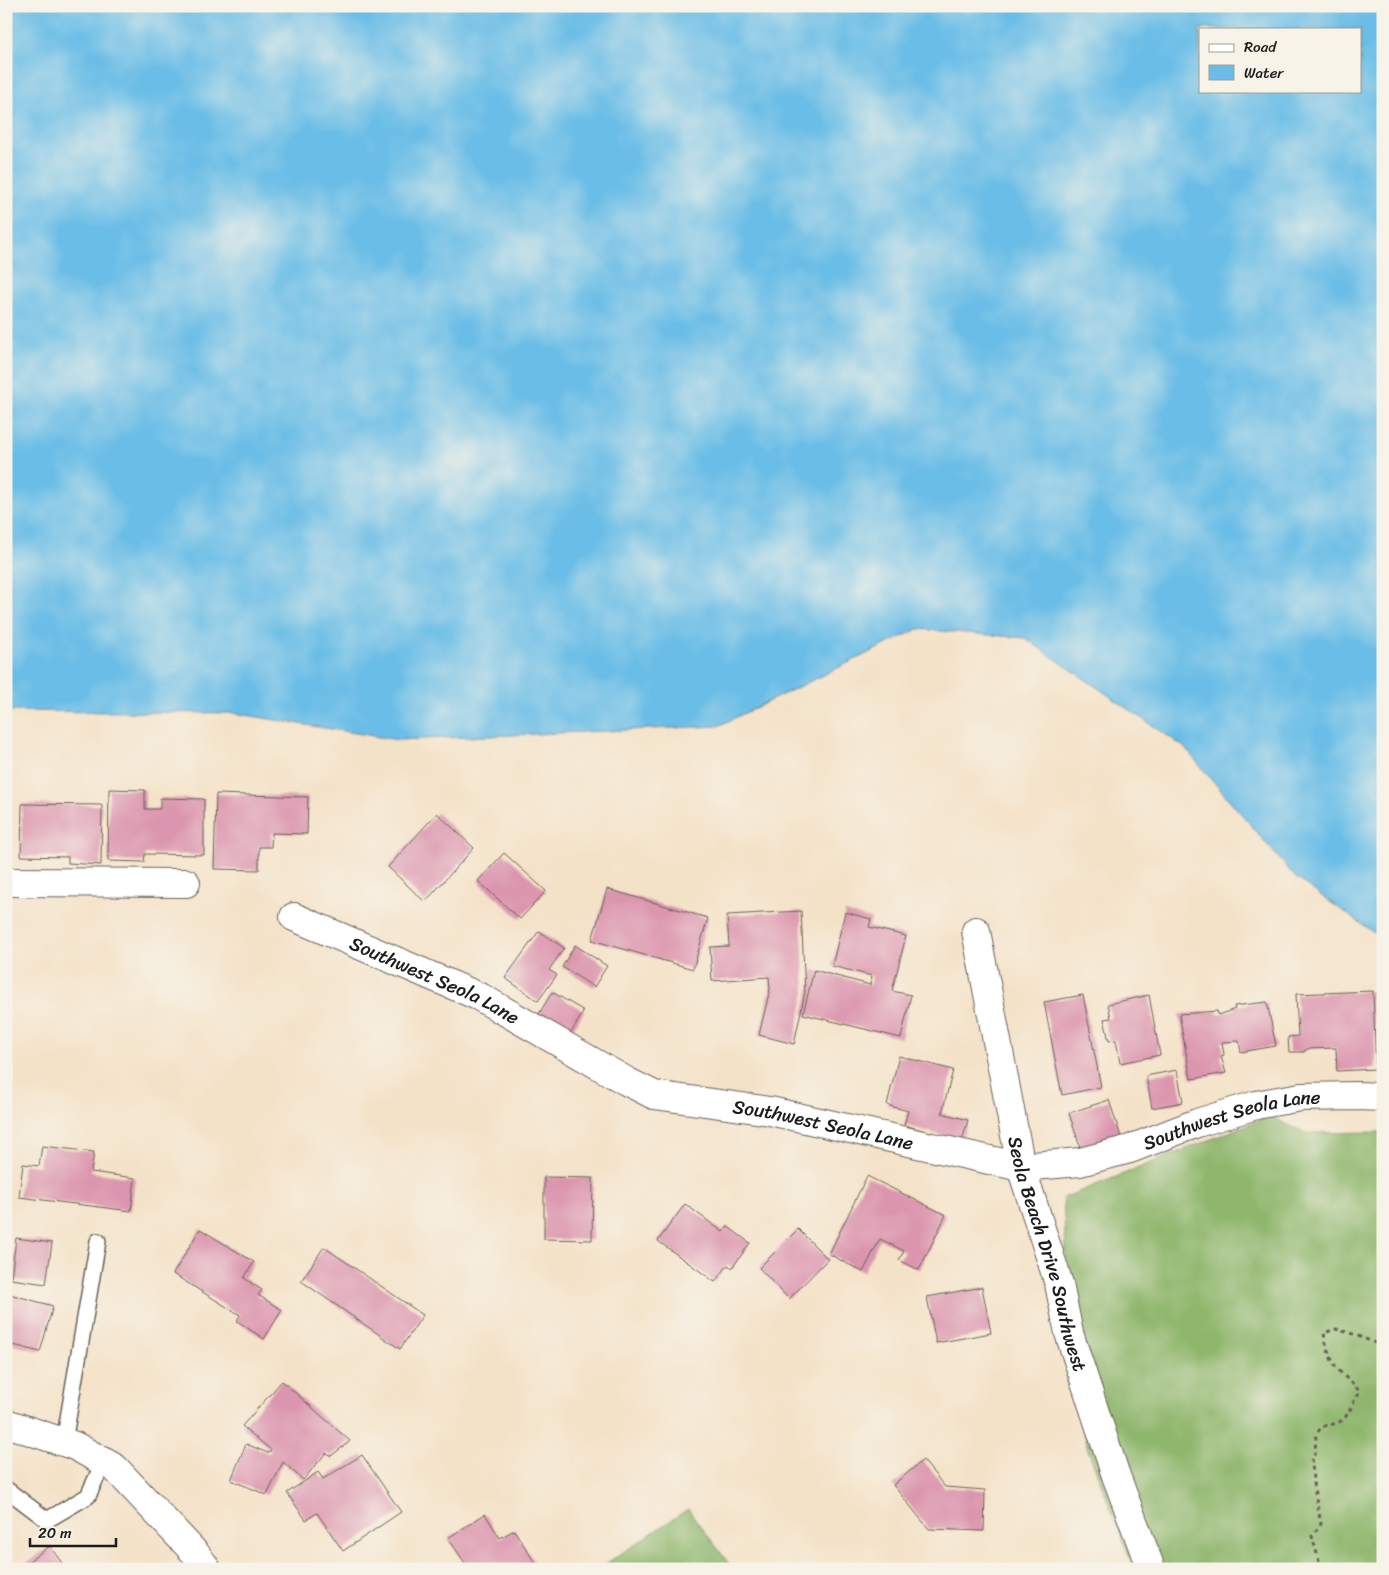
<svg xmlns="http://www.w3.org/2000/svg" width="1389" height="1575" viewBox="0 0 1389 1575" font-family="Sriracha,sans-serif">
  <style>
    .forest { fill: #8eb66c; stroke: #556944 }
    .water { fill: #6bbde7; stroke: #446c82; fill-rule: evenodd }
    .building { fill: #db95ae }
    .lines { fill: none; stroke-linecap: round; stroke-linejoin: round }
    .lane-casing { stroke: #686158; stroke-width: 18 }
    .street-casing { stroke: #686158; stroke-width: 30 }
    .path { stroke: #686158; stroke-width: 3; stroke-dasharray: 4 4; stroke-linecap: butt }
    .lane { stroke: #fff; stroke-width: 15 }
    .street { stroke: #fff; stroke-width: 28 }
    .labels { text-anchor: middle; stroke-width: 5; stroke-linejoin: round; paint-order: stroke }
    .street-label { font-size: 19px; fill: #1c1c1c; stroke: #f7f3e8 }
  </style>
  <rect width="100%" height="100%" fill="#f7f3e8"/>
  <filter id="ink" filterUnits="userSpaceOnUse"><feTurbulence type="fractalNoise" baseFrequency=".02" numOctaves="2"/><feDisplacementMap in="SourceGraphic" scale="10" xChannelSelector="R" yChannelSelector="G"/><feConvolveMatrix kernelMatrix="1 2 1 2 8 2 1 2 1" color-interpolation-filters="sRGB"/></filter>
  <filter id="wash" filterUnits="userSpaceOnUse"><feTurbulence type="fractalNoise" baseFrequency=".0096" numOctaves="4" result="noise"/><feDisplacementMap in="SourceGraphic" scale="20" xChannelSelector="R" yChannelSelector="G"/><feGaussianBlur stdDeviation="1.12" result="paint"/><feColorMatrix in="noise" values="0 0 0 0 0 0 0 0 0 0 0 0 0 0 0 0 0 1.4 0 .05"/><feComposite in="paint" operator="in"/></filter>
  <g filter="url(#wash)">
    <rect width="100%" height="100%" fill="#f4e2c8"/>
    <g class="forest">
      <polygon points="1269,1116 1306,1133 1383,1132 1383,1569 1134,1569 1087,1447 1069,1306 1063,1198"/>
      <polygon points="688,1509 733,1569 598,1569"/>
    </g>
    <path class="water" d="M6 6H1383V939L1296 878 1184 747 1025 638 918 629 718 726 398 740 233 713 6 711ZM1200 29H1360V91H1200Z"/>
    <g id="blocks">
      <g class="building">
        <polygon points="109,789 145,790 145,809 160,809 160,798 204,799 204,855 145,854 144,862 108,861"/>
        <polygon points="216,794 308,797 307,834 272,833 271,847 259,847 259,870 214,869"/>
        <polygon points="22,804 102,805 101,865 68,863 68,857 21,856"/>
        <polygon points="437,813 474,848 425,902 388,867"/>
        <polygon points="504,853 546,891 520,919 478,881"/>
        <polygon points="607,889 708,918 693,969 592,940"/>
        <polygon points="801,911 805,992 794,1044 759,1035 770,989 769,977 712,981 710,947 729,946 727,915"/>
        <polygon points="845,912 871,919 869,927 906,936 892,991 911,995 901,1038 803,1014 814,970 870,985 872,976 832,966"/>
        <polygon points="539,931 564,948 549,970 557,975 538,1001 505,978"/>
        <polygon points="575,945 607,966 594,987 562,967"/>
        <polygon points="1373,991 1376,1069 1337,1071 1336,1048 1306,1049 1304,1052 1289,1052 1288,1037 1298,1036 1296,994"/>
        <polygon points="552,992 584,1011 568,1038 536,1019"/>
        <polygon points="1083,995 1101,1087 1062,1095 1044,1002"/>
        <polygon points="1149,995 1160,1055 1120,1063 1116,1040 1109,1041 1104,1019 1111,1018 1108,1004"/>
        <polygon points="1267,1002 1276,1046 1241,1052 1239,1041 1222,1042 1224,1055 1221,1056 1226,1073 1191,1079 1179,1014 1217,1011 1218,1015 1235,1009 1234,1006"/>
        <polygon points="899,1056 953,1070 942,1113 968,1120 962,1141 904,1125 908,1111 887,1105"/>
        <polygon points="1177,1070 1183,1102 1152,1108 1146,1076"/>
        <polygon points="1109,1100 1121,1137 1081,1150 1069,1113"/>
        <polygon points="42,1146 94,1152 91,1172 135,1178 131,1211 19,1197 23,1164 39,1166"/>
        <polygon points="867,1176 946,1215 919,1270 899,1260 904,1251 880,1239 863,1272 829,1254"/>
        <polygon points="544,1177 593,1178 592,1240 544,1239"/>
        <polygon points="685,1204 723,1232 727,1226 750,1243 732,1268 728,1265 715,1282 658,1241"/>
        <polygon points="200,1229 254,1262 244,1278 262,1290 258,1295 282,1310 264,1339 237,1321 240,1315 173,1274"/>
        <polygon points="798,1229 828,1259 789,1299 759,1268"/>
        <polygon points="16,1238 52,1243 46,1284 11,1279"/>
        <polygon points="324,1247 423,1315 400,1349 301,1281"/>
        <polygon points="982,1287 991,1333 936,1343 927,1297"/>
        <polygon points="6,1293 53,1306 40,1352 6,1343"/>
        <polygon points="282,1381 350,1441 331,1456 326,1453 303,1480 283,1462 267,1495 231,1480 246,1444 268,1453 271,1450 242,1426"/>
        <polygon points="362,1455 401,1512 343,1551 317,1513 306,1520 287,1493 318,1472 323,1479"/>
        <polygon points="923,1460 945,1487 985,1490 984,1531 929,1529 893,1485"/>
        <polygon points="485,1514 500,1538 514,1530 539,1569 469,1569 448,1538"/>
        <polygon points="50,1546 66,1569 18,1569"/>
      </g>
    </g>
  </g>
  <g filter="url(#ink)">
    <use href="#blocks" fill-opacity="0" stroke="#686158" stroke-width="1"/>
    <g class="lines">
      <g class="lane-casing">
        <g id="lane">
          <polyline points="64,1442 98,1241"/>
          <polyline points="6,1489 47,1520 88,1496 104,1461"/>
        </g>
      </g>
      <g class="street-casing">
        <g id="street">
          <polyline points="6,882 186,883"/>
          <path id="s1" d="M294 917 480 997 626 1081 654 1095 770 1111 1021 1167 1080 1162 1130 1149 1197 1123 1256 1105 1301 1097 1357 1096 1383 1097"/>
          <path id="s2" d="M976 931 1021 1167 1059 1284 1069 1333 1115 1473 1151 1569"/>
          <polyline points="6,1423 75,1446 115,1468 196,1554 207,1569"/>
        </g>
      </g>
      <path class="path" d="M1323 1569 1319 1561 1312 1536 1321 1524 1313 1483 1312 1458 1315 1453 1316 1436 1321 1427C1327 1425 1336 1424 1341 1421 1351 1414 1352 1400 1360 1393 1355 1384 1348 1380 1341 1373 1331 1363 1326 1347 1324 1333L1336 1329 1353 1334 1383 1346"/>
      <use href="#lane" class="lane"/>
      <use href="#street" class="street"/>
    </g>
  </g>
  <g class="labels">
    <g class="street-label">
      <text dy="7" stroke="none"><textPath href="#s1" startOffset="154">Southwest Seola Lane</textPath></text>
      <text dy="7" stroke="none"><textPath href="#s1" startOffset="994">Southwest Seola Lane</textPath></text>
      <text dy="7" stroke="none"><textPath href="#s1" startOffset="574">Southwest Seola Lane</textPath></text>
      <text dy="7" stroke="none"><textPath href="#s2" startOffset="331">Seola Beach Drive Southwest</textPath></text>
    </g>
  </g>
  <rect width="1389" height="1575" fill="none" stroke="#f7f3e8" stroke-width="25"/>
  <rect x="1199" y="28" width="162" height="65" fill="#f7f3e8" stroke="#9f9d96"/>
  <rect x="1209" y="44" width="25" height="8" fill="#ffffff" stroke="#9f9d96"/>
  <text x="1244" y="52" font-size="15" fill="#1c1c1c">Road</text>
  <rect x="1209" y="65" width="25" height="15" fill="#6bbde7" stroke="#9f9d96"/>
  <text x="1244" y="78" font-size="15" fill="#1c1c1c">Water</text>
  <path d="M30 1538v8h86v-8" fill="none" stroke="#1c1c1c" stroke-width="2.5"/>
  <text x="38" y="1538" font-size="15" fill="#1c1c1c" stroke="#f7f3e8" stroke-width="4" paint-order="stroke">20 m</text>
</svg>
